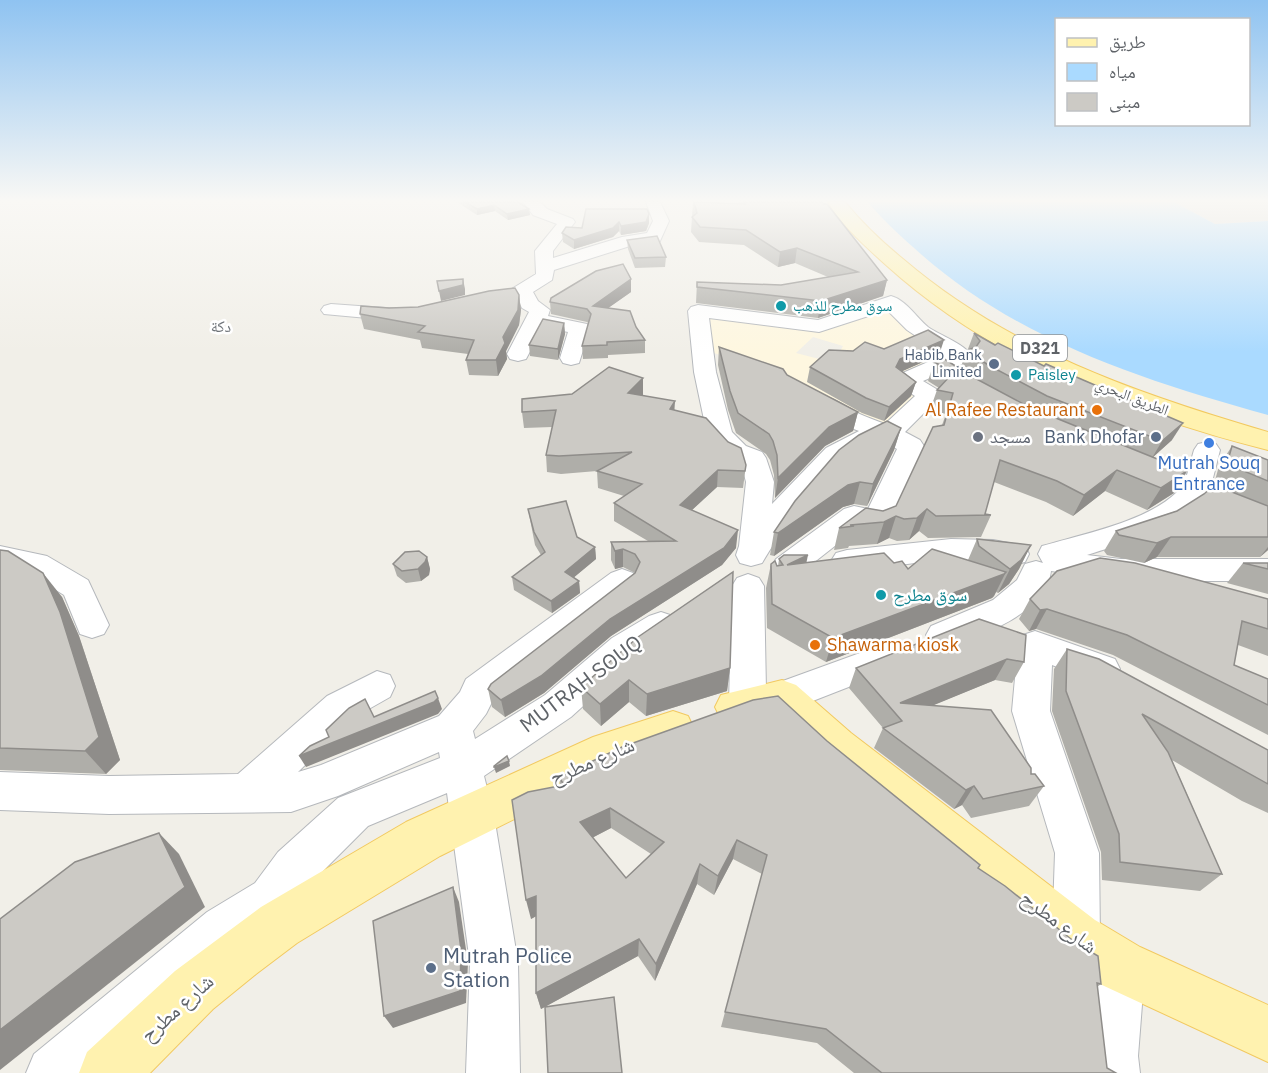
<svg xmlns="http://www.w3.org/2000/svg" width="1268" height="1073" viewBox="0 0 1268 1073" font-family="'IBM Plex Sans','Noto Naskh Arabic',sans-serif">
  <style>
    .commercial { fill: #fef7e0; fill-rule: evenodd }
    .industrial { fill: #e0deda }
    .water { fill: #aadaff }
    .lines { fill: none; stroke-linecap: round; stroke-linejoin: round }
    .minor-casing { stroke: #b5b8bc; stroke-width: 2 }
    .major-casing { stroke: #f2c960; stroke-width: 2 }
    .minor { fill: #fff; fill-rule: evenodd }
    .major { fill: #fff2af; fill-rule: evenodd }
    .wall { fill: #afaea9; fill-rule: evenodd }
    .shaded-wall { fill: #8f8d8a }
    .building { fill: #cccac5; stroke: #8f8d8a; stroke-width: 1.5; fill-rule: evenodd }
    .culture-dot { fill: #0f9aa8; stroke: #fff; stroke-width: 2 }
    .service-dot { fill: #5c6f8a; stroke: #fff; stroke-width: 2 }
    .food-dot { fill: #e8710a; stroke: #fff; stroke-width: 2 }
    .worship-dot { fill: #6b7280; stroke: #fff; stroke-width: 2 }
    .shop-dot { fill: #3f7fe0; stroke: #fff; stroke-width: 2 }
    .labels { text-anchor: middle; stroke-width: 5; stroke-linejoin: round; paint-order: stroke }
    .far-culture-label { font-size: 15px; fill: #0d838f; stroke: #fff; text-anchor: start }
    .far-service-label { font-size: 15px; fill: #4e5e75; stroke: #fff; text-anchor: end }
    .far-street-label { font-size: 15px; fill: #5f6368; stroke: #fff }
    .far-neighbourhood-label { font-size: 16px; fill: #70757a; stroke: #fff }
    .shield { fill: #fff; stroke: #8f9295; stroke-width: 1.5 }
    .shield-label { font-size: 16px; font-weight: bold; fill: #5f6368 }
    .food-label { font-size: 18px; fill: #c56008; stroke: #fff; text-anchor: end }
    .worship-label { font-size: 18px; fill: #5b616d; stroke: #fff; text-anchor: start }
    .service-label { font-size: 18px; fill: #4e5e75; stroke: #fff; text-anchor: end }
    .shop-label { font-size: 18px; fill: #366cbe; stroke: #fff }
    .culture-label { font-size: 18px; fill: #0d838f; stroke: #fff; text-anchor: start }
    .near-street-label { font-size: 21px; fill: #5f6368; stroke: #fff }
    .near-service-label { font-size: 21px; fill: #4e5e75; stroke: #fff; text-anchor: start }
  </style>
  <rect width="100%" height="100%" fill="#f1efe8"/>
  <path class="commercial" d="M891 302 961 356 907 379 930 395 887 430 729 358 702 349 701 313 819 326ZM813 337 843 346 838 355 823 360 796 353Z"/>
  <polygon class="industrial" points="1174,202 1268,202 1268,221 1215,224"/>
  <path class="water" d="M868 202H1174L1215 224 1268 221V415C1141 380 1012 338 913 247 897 233 881 218 868 202Z"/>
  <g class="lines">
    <g class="minor-casing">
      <g id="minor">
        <polygon points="523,202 540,202 547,209 573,219 575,222 553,251 553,258 622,237 647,233 653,221 646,202 660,202 669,221 660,241 630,246 554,270 552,280 533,292 538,301 550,310 548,316 587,324 590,328 579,363 571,365 563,363 560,358 568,332 543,327 526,359 518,361 510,359 507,354 529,312 522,308 518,300 480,306 473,304 470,300 473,296 510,290 536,274 535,251 557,224 533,215"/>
        <path d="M891 296C906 300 916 317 928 327 941 336 963 343 972 356L969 361 923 381 938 390 942 395 905 432 920 440 924 446 892 520 887 527 877 530 859 527 798 575 787 578 776 575 771 567 776 559 844 509 854 506 868 509 897 449 881 440C869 447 854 452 844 460 813 486 782 529 762 563L751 566 740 563 736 555 739 546 746 482 741 463 728 458 707 434 694 372 688 311 691 307 698 305 818 320ZM887 310 907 330 944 355 898 375 894 380 898 385 915 396 885 424C877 421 869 418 862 415 845 408 831 392 812 397L809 402C819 416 843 425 859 431L826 448 772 504 774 482 766 458 762 452 746 446 732 432 716 372 709 318 819 332Z"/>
        <polygon points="331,304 400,309 407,311 410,315 407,319 400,321 324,314 321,310 324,306"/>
        <path d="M1207 442 1216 444 1220 450 1211 486 1268 510V531L1200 502C1174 532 1123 543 1087 555L1121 559H1268V581H1120L1051 571C1046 614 979 637 943 648L931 644 926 635 931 626 993 600 1017 580 1025 564 1036 561 1043 563 1038 554 1042 546C1083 534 1146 522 1177 492L1134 473 1131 467 1134 461C1153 457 1171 468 1187 475L1194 450 1198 444Z"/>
        <polygon points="951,539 993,540 1025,546 1029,554 1025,562 1014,565 972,560 930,561 847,572 836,569 831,561 836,553 847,550"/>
        <polygon points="0,546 47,556 88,580 109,625 104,634 92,638 80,634 64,595 28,573 0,568"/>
        <polygon points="622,569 633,573 638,581 633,589 493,700 486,714 473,731 475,739 545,695 612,638 649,616 661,612 673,616 678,625 673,634 636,658 571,717 484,776 494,816 518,963 520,1073 466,1073 470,963 447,793 368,826 310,884 312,888 305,904 241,946 94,1073 26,1073 34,1054 207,912 255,883 278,852 338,798 440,758 439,752 338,796 291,812 109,814 0,810 0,772 109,776 238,774 327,696 377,671 390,675 395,686 390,697 353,718 298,772 321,765 439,716 460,692 466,679 611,573"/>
        <polygon points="748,574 759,578 764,586 766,691 769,686 893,641 905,645 911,655 905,665 782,713 769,708 767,703 761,714 748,719 735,714 729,703 732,586 737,578"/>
        <polygon points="1035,631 1115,659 1120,669 1115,679 1102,684 1052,665 1050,711 1099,853 1100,939 1093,956 1076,963 1059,956 1052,939 1055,853 1012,711 1018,645 1023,635"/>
        <path d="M1121 942 1138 949 1145 966 1138 1056 1140 1073H1086C1085 1038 1091 980 1104 949Z"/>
      </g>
    </g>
    <g class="major-casing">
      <g id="major">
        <path d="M828 202H845C862 223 882 242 903 259 1008 349 1137 394 1268 432V450C1130 415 992 361 886 265 865 246 842 226 828 202Z"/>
        <polygon points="782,680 796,685 851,733 1095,920 1140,947 1268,1005 1268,1062 1102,985 1057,958 821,761 775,716 736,725 721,719 715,707 721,695"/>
        <polygon points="673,711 688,716 694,729 688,742 621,766 440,856 338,918 297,943 256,974 213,1009 150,1073 79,1073 87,1052 175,971 261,907 406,822 593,737"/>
      </g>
    </g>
    <use href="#minor" class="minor"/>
    <use href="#major" class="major"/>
  </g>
  <g class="wall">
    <polygon points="457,202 523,202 523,205 529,209 530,215 508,220 495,211 477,215"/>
    <polygon points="693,202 738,203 737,202 822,202 887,280 883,296 818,318 696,303 697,282 781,285 828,277 795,263 778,267 744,245 699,242 691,232"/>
    <polygon points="586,209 649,223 646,231 621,235 619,231 613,237 574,249 563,242 562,233 582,228"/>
    <polygon points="627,240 666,257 665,267 635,268 628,249"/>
    <polygon points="631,292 608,308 636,327 645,340 645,353 608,355 608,358 583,359 582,346 589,323 587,322 551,314 550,302"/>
    <polygon points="519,295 521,310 519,325 506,351 507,359 498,376 469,375 466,360 468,354 422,348 420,340 364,329 360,314 389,308 418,307"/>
    <polygon points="564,323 565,334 558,360 530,356 529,345"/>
    <polygon points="974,333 1172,440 1153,457 1174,493 1147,510 1105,491 1073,516 1046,502 994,482 985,514 991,515 981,537 928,538 919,531 909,540 897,541 889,538 877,544 849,546 848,548 834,550 839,528 896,506 942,425 946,414 930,410 937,390 939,388 928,381 934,362 971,376 984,383 961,367 966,351 969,350 968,349"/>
    <polygon points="719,347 787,375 858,412 853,431 825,446 775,498 774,475 770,460 766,454 736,433 728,410 718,365"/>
    <polygon points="884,349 939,355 902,371 916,382 911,396 884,421 862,413 807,382 810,367 853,351"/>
    <polygon points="643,378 642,395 674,410 746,465 743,488 717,487 692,510 736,548 722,565 611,636 544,693 505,717 492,707 488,689 635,573 623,567 615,569 611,560 611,542 648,541 614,521 614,503 624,496 598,488 597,471 561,474 547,472 546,455 552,427 524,428 522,412 572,394"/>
    <polygon points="901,428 894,450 867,506 854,504 843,507 774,556 770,555 774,532"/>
    <polygon points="1232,446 1268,460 1268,550 1260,557 1157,557 1144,563 1107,555 1104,551 1116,531 1233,492 1214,484 1219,466"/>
    <polygon points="528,509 595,547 596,559 574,577 579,581 580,593 552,613 514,590 512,577 541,555 535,545"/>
    <polygon points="977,539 1031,545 1019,569 1009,584 998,593 996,592 994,596 992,598 826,662 767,628 766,588 771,564 778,566 779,559 806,562 894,563 908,569 968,560"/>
    <polygon points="0,550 62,597 79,636 120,760 106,774 0,770"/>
    <polygon points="427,557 430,569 429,575 421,581 406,583 397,576 393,564"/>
    <polygon points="1243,563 1268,563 1268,594 1227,583"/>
    <polygon points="1030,599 1268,599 1268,656 1238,645 1234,665 1268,679 1268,735 1113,655 1036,629 1029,631 1019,619"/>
    <polygon points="979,619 1024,662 1012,683 995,680 933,705 1031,774 1044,786 1029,806 971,818 962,805 954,809 874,748 883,728 849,688 856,668"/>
    <polygon points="638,637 730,668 727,691 646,716 629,702 601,726 583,709 581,687"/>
    <polygon points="1067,649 1268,750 1268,813 1242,801 1172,760 1222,874 1200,891 1102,880 1101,852 1052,711 1054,669"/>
    <path d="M827 741 978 868 1101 984 1097 987 1107 1068 1116 1073H854L817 1043 721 1027 762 874 733 859 714 895 697 884 655 981 638 956 541 1009 536 993V916L531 919 560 786 559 777ZM611 828 651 854 626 878 592 838Z"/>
  </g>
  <g class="shaded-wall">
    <polygon points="494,205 495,211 477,215 477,209"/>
    <polygon points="529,209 530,215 508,220 507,214"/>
    <polygon points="649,214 649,223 646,231 621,235 621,226"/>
    <polygon points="619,222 619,231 613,237 574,249 574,240"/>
    <polygon points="797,248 795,263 778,267 780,252"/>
    <polygon points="463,279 465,289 465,295 441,301 439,291"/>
    <polygon points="631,279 631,292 594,318 593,306"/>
    <polygon points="887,280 883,296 818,318 821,301"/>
    <polygon points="519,295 521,310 519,325 506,351 507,359 498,376 496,360 503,337"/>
    <polygon points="564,323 565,334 558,360 558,349"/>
    <polygon points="944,340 939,355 896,374 896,367 900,359"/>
    <polygon points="643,378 643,395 628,410 628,393"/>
    <polygon points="916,382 911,396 884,421 889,407"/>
    <polygon points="675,401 674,417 670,409"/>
    <polygon points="858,412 853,431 825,446 775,498 778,478 829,427"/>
    <polygon points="1183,423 1172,440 1152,458 1162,441"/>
    <polygon points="901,428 894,450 867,506 873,484"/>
    <polygon points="718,470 717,487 679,522 680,505"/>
    <polygon points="1117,470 1105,491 1073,516 1084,495"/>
    <polygon points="1187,471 1174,493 1147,510 1161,488"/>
    <polygon points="860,482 854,504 843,507 774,556 778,533 848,485"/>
    <polygon points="927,509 919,531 909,540 917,518"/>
    <polygon points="896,516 889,538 877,544 884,522"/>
    <polygon points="738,530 736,548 722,565 611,636 544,693 505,717 501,700 610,619"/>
    <polygon points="1171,537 1157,557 1144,563 1157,543"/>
    <polygon points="1031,545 1019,569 1009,584 998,593 1010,569"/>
    <polygon points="595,547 596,559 566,584 565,572"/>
    <polygon points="1268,547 1268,550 1260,557"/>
    <polygon points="623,549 623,567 615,569 615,551"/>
    <polygon points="808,555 803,579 787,565"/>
    <polygon points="427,557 430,569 429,575 421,581 418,569"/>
    <polygon points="1006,572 994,596 992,598 826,662 833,638"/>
    <polygon points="43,573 62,597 79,636 120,760 106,774 85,751"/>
    <polygon points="579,581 580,593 552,613 551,601"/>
    <polygon points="1047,609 1036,629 1029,631 1040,610"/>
    <polygon points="1007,659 995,680 900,719 900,703"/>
    <polygon points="730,668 727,691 646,716 647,694"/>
    <polygon points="629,680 629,702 601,726 600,704"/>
    <polygon points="438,698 442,709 438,714 306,767 299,756"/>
    <polygon points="509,761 510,766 496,773 494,767"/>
    <polygon points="974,786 962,805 954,809 966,790"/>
    <polygon points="610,808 611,828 582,843 580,822"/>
    <polygon points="159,833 179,854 205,907 0,1070 0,1030"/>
    <polygon points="737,840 733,859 714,895 718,876"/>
    <polygon points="700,864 697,884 655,981 656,964"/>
    <polygon points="453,887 459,902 468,963 466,1003 393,1028 384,1016"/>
    <polygon points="536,896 540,914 531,919 526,900"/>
    <polygon points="639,939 638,956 541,1009 536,993"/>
  </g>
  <g class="building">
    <polygon points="465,202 518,202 529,209 507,214 494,205 477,209"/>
    <polygon points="694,202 745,204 744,202 822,202 824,204 827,204 887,280 821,301 697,287 697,282 781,285 858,272 797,248 780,252 746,230 700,227 692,217 697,213"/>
    <polygon points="586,209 647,209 649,214 646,222 621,226 619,222 613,228 574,240 562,233 566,227 582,228"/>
    <polygon points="657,236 666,257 635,258 627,240"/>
    <polygon points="623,264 631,279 593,306 630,311 636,327 645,340 607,342 607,345 582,346 591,314 587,309 550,302 551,298 596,271"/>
    <polygon points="463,279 463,285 439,291 437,281"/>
    <polygon points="515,288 519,295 518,310 503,337 505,343 496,360 466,360 474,340 418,332 425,326 360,314 361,306 389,308 418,307 489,291"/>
    <polygon points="543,319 564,323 558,349 529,345"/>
    <polygon points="928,330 944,340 900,359 896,367 916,382 889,407 866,398 810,367 829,350 853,351 865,342 884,349"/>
    <polygon points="974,333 995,345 998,343 1044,366 1046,364 1183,423 1162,441 1047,396 990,366 966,351 976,347 980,341"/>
    <polygon points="719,347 783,369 787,375 858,412 829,427 778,478 777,455 773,441 769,434 738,413 730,391"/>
    <polygon points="943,358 971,376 1031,408 1187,471 1161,488 1117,470 1084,495 1057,481 1000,460 985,514 991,515 936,516 927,509 917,518 904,519 896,516 884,522 850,525 854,526 839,528 866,508 883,511 896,506 933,427 944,425 953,393 937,390 951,375 946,368 934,362"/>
    <polygon points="609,367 643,378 628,393 675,401 670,409 706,418 728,442 741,448 746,465 745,471 718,470 680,505 738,530 724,548 610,619 541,676 501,700 488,689 491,684 635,573 640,562 635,554 623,549 615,551 611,542 676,541 614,503 642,484 597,471 632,452 559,456 546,455 556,410 522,412 522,399 572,394"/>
    <polygon points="887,421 901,428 873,484 860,482 848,485 778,533 774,532 795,501 839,450 859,435"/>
    <polygon points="1232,446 1268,460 1268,481 1227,464"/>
    <polygon points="1214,485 1268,506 1268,537 1171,537 1157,543 1119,535 1116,531 1177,511 1204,494"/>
    <polygon points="566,501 577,537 595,547 565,572 579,581 551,601 512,577 545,552 534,532 528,509"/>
    <polygon points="977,539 1031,545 1021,560 1010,569 979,546"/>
    <polygon points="932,549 1006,572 1004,574 833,638 772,604 771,564 775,561 777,566 783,565 779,559 784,555 808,555 787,565 884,553 894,563 902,561 908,569"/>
    <polygon points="0,550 8,551 43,573 60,612 99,737 85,751 0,748"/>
    <polygon points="419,551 427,557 425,562 418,569 402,571 393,564 405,552"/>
    <polygon points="1100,558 1135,563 1268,599 1268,629 1242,621 1234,665 1268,679 1268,705 1127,635 1047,609 1040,610 1030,599 1057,571"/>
    <polygon points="1243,563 1268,563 1268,569"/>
    <polygon points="733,572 730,668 647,694 629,680 600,704 581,687 638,637"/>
    <polygon points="979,619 1026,635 1024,662 1007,659 900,703 991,710 1031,768 1031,774 1035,774 1044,786 983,799 974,786 966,790 883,728 902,721 856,668"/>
    <polygon points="1067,649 1099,659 1268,750 1268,784 1142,714 1168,752 1222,874 1120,862 1119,834 1066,691"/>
    <polygon points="435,691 438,698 434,702 299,756 310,746 329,737 326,730 349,708 365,699 374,717"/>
    <path d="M778 696 827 741 980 865 978 868 1005 886 1076 943 1098 956 1101 984 1097 983 1107 1068 1116 1073H882L826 1029 725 1012 767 855 737 840 718 876 700 864 656 964 639 939 536 993V896L526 900 512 800 528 792 564 785 559 777 622 747 753 700ZM610 808 664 842 626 878 580 822Z"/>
    <polygon points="507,756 509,761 494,767 494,766"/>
    <polygon points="159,833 185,887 0,1030 0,919 75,862"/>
    <polygon points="453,887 461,950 460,991 384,1016 373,921"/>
    <polygon points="614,997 622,1073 548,1073 545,1007"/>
  </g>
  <linearGradient id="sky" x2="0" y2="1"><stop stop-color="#8fc3f1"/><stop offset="0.57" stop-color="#f9f8f5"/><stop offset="1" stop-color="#f9f8f5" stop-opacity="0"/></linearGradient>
  <rect width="1268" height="352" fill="url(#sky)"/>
  <g class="culture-dot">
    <circle cx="781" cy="306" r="6"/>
    <circle cx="1016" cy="375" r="6"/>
    <circle cx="881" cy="595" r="6"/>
  </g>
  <g class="service-dot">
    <circle cx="994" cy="364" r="6"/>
    <circle cx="1156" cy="437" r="6"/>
    <circle cx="431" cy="968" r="6"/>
  </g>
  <g class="food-dot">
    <circle cx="1097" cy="410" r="6"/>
    <circle cx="815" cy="645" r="6"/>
  </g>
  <circle class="worship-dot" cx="978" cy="437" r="6"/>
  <circle class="shop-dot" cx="1209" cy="443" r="6"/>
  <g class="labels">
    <g class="far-culture-label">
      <text x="793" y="311">سوق مطرح للذهب</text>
      <text x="1028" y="380">Paisley</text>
    </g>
    <g class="far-service-label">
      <text x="982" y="360">Habib Bank<tspan x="982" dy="17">Limited</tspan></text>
    </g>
    <g class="far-street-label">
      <text transform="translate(1132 397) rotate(21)" y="5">الطريق البحري</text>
    </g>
    <g class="far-neighbourhood-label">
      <text x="221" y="332">دكة</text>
    </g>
    <rect class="shield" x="1013" y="335" width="54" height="26" rx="4.5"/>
    <g class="shield-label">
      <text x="1040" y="354">D321</text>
    </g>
    <g class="food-label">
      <text x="1085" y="416">Al Rafee Restaurant</text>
      <text x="827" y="651" text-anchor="start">Shawarma kiosk</text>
    </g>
    <g class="worship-label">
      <text x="990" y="443">مسجد</text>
    </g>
    <g class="service-label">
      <text x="1144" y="443">Bank Dhofar</text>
    </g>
    <g class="shop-label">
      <text x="1209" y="469">Mutrah Souq<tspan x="1209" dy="21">Entrance</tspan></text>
    </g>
    <g class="culture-label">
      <text x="893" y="601">سوق مطرح</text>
    </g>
    <g class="near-street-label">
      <text transform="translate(581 684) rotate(-37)" y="7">MUTRAH SOUQ</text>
      <text transform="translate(592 761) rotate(-23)" y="7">شارع مطرح</text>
      <text transform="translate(1059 922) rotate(37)" y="7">شارع مطرح</text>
      <text transform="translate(177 1008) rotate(-42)" y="7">شارع مطرح</text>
    </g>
    <g class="near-service-label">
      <text x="443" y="963">Mutrah Police<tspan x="443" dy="24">Station</tspan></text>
    </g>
  </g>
  <rect x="1055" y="18" width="195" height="108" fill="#ffffff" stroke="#bfc1c3" stroke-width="1.5"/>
  <rect x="1067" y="38" width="30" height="9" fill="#fff2af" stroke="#bfc1c3" stroke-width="1.5"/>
  <text x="1109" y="48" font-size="18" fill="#5f6368">طريق</text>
  <rect x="1067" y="63" width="30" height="18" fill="#aadaff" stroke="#bfc1c3" stroke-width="1.5"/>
  <text x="1109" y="78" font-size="18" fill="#5f6368">مياه</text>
  <rect x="1067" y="93" width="30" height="18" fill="#cccac5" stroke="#bfc1c3" stroke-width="1.5"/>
  <text x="1109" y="108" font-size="18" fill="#5f6368">مبنى</text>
</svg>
